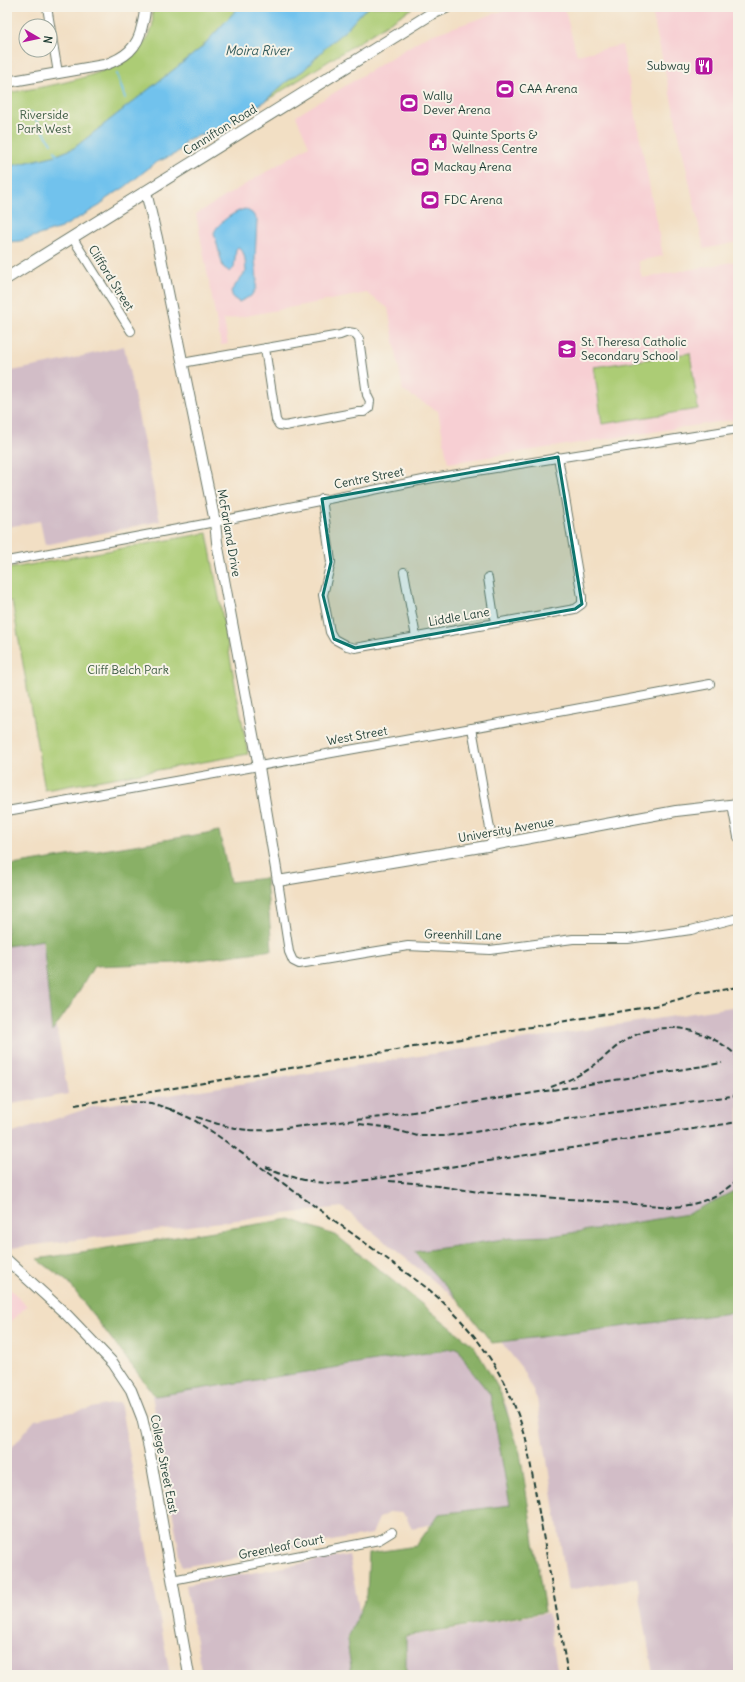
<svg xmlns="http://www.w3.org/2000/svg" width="745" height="1682" viewBox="0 0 745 1682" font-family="Delius,sans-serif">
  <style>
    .built { fill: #f7cfd3 }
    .industrial { fill: #d2bdc7 }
    .green { fill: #accc75; stroke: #668454 }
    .forest { fill: #89b066; stroke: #54764d }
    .water { fill: #71c2ed; stroke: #488090 }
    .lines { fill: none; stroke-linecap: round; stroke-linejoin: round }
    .stream { stroke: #71c2ed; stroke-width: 2 }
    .minor-casing { stroke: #697666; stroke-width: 10 }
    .tertiary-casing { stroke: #697666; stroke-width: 12 }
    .secondary-casing { stroke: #697666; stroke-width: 13 }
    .minor { stroke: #fff; stroke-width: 8 }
    .tertiary { stroke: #fff; stroke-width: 10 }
    .secondary { stroke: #fff; stroke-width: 11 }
    .rail { stroke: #1f3d34; stroke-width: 2; stroke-dasharray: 6 3; stroke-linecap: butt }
    .marked { fill: #0f766e; fill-opacity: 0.2; stroke: #0f766e; stroke-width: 3; stroke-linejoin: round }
    .labels { text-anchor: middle; stroke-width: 4; stroke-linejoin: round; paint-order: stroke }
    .poi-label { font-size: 12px; fill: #1f3d34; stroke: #f7f3e8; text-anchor: start }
    .park-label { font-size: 12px; fill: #3b5a41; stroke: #f7f3e8 }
    .street-label { font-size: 12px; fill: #1f3d34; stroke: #f7f3e8 }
    .water-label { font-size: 13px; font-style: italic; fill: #2f5859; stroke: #f7f3e8 }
  </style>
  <rect width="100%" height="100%" fill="#f7f3e8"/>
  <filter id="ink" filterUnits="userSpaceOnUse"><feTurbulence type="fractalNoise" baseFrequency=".025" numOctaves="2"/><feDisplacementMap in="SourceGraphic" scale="8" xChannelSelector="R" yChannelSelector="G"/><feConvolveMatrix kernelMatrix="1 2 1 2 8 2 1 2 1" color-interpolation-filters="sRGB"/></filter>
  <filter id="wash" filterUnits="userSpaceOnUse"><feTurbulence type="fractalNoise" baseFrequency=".012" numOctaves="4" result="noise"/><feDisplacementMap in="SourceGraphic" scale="16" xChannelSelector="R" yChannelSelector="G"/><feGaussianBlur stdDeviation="0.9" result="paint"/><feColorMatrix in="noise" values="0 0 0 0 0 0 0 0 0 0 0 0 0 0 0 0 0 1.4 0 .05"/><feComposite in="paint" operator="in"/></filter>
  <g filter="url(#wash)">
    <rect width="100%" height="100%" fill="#f2dfc4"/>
    <g class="built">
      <polygon points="514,7 564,7 577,55 622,45 663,256 638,261 642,278 738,261 738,419 448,463 438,411 403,391 388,308 367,293 224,320 228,344 221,345 196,214 309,146 296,116 425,37"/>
      <polygon points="651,7 738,7 738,242 704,249"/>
      <polygon points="7,1286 27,1306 7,1325"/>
    </g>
    <g class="industrial">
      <polygon points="124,346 160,521 45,545 40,521 7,527 7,372 62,361"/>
      <polygon points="41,935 68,1094 7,1105 7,941"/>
      <polygon points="738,1006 738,1675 653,1675 637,1578 568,1590 537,1399 521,1367 498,1338 471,1311 342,1207 11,1248 7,1244 7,1135 92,1107"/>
      <polygon points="455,1340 493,1382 507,1407 526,1507 412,1528 406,1517 401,1513 390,1512 379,1518 372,1534 182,1567 152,1395"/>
      <polygon points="120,1402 170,1675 7,1675 7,1453 35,1420"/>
      <polygon points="349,1555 371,1675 202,1675 186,1585"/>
      <polygon points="548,1613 558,1675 400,1675 394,1639"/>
    </g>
    <g class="green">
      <path d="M152 7H239L200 49 74 148 57 155 7 167V93C48 86 138 75 152 28 154 22 152 14 152 7Z"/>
      <polygon points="370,7 414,7 264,102 286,82 304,70 329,44 346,30 363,11"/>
      <polygon points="690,353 698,409 602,424 594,367"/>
      <polygon points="207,533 248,754 45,790 12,601 7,602 7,569"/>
    </g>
    <g class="forest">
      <polygon points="219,831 230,882 266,878 272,950 177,963 94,966 70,1006 52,1032 43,940 7,946 7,866"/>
      <polygon points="738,1189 738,1312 492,1343 460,1302 414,1252 518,1237 552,1236 688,1214"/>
      <polygon points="290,1219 337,1236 474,1346 500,1391 520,1453 545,1612 406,1636 406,1675 352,1675 347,1640 367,1595 369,1553 416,1546 439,1514 510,1505 490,1394 469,1368 458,1348 155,1396 68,1282 37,1259"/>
    </g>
    <g class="water">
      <polygon points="239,7 370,7 363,11 346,30 329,44 304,70 286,82 264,102 218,130 191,138 185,141 183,147 175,154 155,163 125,187 106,199 101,205 61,228 20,241 7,242 7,167 57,155 74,148 200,49"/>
      <path d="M245 209 252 213 257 220 255 259 257 279 256 288 251 296 239 302 233 298 231 291 246 271C245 263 246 251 238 247L236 249 234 268 230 272 223 267 214 233C217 223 235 211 245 209Z"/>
    </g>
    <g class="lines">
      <g class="stream">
        <polyline points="117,74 125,98"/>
        <polyline points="31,112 51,143"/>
        <polyline points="55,151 57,155"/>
      </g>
    </g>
  </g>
  <g filter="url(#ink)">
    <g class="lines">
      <g class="minor-casing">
        <g id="minor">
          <polyline points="47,7 58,73"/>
          <polyline points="72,237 131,331"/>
          <polyline points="182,363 340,335 348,332 354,333 359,339 367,395 370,401 369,408 364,412 358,412 285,426 279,425 276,420 265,348"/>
          <polyline points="322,499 331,562 323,595 330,632 334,639 347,646 355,648 575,609 582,604 582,597 558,457"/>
          <polyline points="7,561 215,522 433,478 738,429"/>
          <polyline points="404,572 416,637"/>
          <polyline points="488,578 495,623"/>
          <polyline points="472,728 493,845"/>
          <polyline points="732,805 738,837"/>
          <polyline points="7,811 472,728 710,684"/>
          <polyline points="278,881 289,952 293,961 299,964 408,946 490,950 573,939 628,939 691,930 738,918"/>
          <polyline points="172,1580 379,1540 392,1532"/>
        </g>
      </g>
      <g class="tertiary-casing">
        <g id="tertiary">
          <path d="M7 82 104 65C125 58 138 48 142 26 144 19 145 15 145 7"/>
          <polyline points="146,192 157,238 215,522 217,542 259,767 278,881 493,845 676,811 738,804"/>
          <polyline points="7,1260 67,1315 113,1363 131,1390 142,1418 149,1448 189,1675"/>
        </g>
      </g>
      <g class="secondary-casing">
        <polyline id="secondary" points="7,278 431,14 447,7"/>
      </g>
      <use href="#minor" class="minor"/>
      <use href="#tertiary" class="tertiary"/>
      <use href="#secondary" class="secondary"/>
      <g class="rail">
        <path d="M551 1087C564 1082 577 1077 589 1069 601 1061 611 1050 623 1042 661 1017 707 1027 738 1057"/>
        <polyline points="121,1101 151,1103 176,1111"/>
        <polyline points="75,1105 659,1005 693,995 738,987"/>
        <path d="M170 1109 194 1120 214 1133 427 1288C477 1330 508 1377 526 1439L568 1675"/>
        <path d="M197 1117C220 1125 242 1132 267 1130L382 1117 722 1063"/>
        <polyline points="359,1124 384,1127 418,1136 445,1136 738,1095"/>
        <path d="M266 1167C293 1179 318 1185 347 1183L738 1122"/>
        <path d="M389 1181 424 1184 479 1192 673 1207C699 1205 719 1197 738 1179"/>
      </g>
    </g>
  </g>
  <path class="marked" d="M558 457 582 604 575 609 355 648 334 639 323 595 331 562 322 499Z"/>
  <defs>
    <g id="restaurant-square" transform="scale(1)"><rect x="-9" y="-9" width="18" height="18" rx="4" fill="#b5179e" stroke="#f7f3e8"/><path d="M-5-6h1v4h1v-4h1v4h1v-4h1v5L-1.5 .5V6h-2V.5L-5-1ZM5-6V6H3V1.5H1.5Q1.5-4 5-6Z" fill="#fff"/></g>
    <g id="stadium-square" transform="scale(1)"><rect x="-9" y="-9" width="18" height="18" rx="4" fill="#b5179e" stroke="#f7f3e8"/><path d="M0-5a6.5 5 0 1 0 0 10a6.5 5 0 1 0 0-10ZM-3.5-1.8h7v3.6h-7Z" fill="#fff"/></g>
    <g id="civic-square" transform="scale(1)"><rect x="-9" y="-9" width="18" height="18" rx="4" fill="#b5179e" stroke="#f7f3e8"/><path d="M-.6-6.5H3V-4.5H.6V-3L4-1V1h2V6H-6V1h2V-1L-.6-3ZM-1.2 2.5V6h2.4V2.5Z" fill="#fff"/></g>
    <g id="school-square" transform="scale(1)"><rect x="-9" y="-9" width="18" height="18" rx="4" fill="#b5179e" stroke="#f7f3e8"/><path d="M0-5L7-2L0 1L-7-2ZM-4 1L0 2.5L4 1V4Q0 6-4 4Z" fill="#fff"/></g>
  </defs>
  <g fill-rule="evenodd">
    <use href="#restaurant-square" x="704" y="66"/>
    <use href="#stadium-square" x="505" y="89"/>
    <use href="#stadium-square" x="409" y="103"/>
    <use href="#civic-square" x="438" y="142"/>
    <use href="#stadium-square" x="420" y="167"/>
    <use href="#stadium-square" x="430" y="200"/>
    <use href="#school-square" x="567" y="349"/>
  </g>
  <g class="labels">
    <g class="poi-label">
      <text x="690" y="70" text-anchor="end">Subway</text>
      <text x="519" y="93">CAA Arena</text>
      <text x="423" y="100">Wally<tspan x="423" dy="14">Dever Arena</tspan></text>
      <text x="452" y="139">Quinte Sports &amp;<tspan x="452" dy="14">Wellness Centre</tspan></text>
      <text x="434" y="171">Mackay Arena</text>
      <text x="444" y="204">FDC Arena</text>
      <text x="581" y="346">St. Theresa Catholic<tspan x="581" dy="14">Secondary School</tspan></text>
    </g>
    <g class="park-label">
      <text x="44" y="119">Riverside<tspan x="44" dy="14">Park West</tspan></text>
      <text x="128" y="674">Cliff Belch Park</text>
    </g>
    <g class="street-label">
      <text transform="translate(220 130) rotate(-32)" y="4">Cannifton Road</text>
      <text transform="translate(111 278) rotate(58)" y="4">Clifford Street</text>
      <text transform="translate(369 478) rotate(-11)" y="4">Centre Street</text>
      <text transform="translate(229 533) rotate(80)" y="4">McFarland Drive</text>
      <text transform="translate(459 617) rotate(-10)" y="4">Liddle Lane</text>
      <text transform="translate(357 736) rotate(-10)" y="4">West Street</text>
      <text transform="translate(506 830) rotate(-10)" y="4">University Avenue</text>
      <text transform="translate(463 935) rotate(1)" y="4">Greenhill Lane</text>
      <text transform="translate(164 1464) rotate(79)" y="4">College Street East</text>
      <text transform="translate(281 1547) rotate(-11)" y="4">Greenleaf Court</text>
    </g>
    <g class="water-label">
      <text x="258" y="55">Moira River</text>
    </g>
  </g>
  <rect width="745" height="1682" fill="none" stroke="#f7f3e8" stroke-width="24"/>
  <g transform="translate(38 38) rotate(99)"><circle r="19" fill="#f7f3e8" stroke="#a1aaa0"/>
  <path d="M0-3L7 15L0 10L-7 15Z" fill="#b5179e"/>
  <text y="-6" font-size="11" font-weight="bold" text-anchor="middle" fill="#1f3d34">N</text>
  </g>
</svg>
